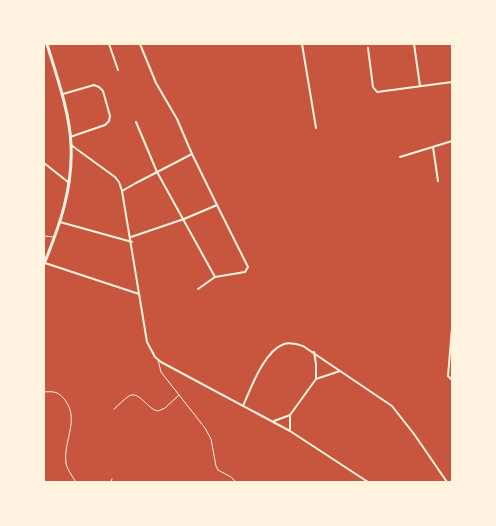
<svg xmlns="http://www.w3.org/2000/svg" width="496" height="526" viewBox="0 0 496 526" font-family="Montserrat,sans-serif">
  <style>
    .lines { fill: none; stroke-linecap: round; stroke-linejoin: round }
    .service { stroke: #fff3e0; stroke-width: 1 }
    .minor { stroke: #fff3e0; stroke-width: 2 }
    .tertiary { stroke: #fff3e0; stroke-width: 3 }
  </style>
  <rect width="100%" height="100%" fill="#c8553d"/>
  <g class="lines">
    <g class="service">
      <polyline points="44,236 54,237"/>
      <polyline points="158,360 161,372 205,428 211,439 216,466 218,470 231,477 236,482"/>
      <path d="M44 392C54 391 59 392 65 400 80 420 63 441 66 463 67 469 72 476 76 482"/>
      <path d="M114 409C119 405 124 399 129 396 139 390 148 410 158 411L165 408 179 395"/>
      <polyline points="111,482 112,479"/>
    </g>
    <g class="minor">
      <polyline points="109,44 118,70"/>
      <polyline points="302,44 316,128"/>
      <polyline points="414,44 420,86"/>
      <polyline points="368,48 373,87 377,92 452,82"/>
      <polyline points="63,94 94,85 99,87 103,91 110,116 109,121 105,125 70,137"/>
      <polyline points="136,122 157,172 215,277 198,289"/>
      <polyline points="71,145 115,177 119,182 122,191 147,342 155,357 161,362 290,431 368,482"/>
      <polyline points="433,147 438,181"/>
      <polyline points="400,157 452,141"/>
      <polyline points="44,163 68,182"/>
      <polyline points="122,191 136,183 192,154"/>
      <polyline points="60,222 132,242"/>
      <polyline points="131,237 184,219 217,205 192,154 177,119 156,83 140,44"/>
      <polyline points="45,263 139,294"/>
      <polyline points="215,277 245,272 248,267 217,205"/>
      <polyline points="452,328 448,376 452,380"/>
      <polyline points="316,379 340,371"/>
      <path d="M243 406C251 388 264 351 284 344 290 342 296 344 303 346L392 406 414 434 447 482"/>
      <polyline points="274,421 290,415 316,379 316,364 314,352"/>
      <polyline points="290,431 290,415"/>
    </g>
    <path class="tertiary" d="M44 264C60 225 73 188 71 145 70 113 56 74 47 44"/>
  </g>
  <rect width="496" height="526" fill="none" stroke="#fff3e0" stroke-width="90"/>
</svg>
